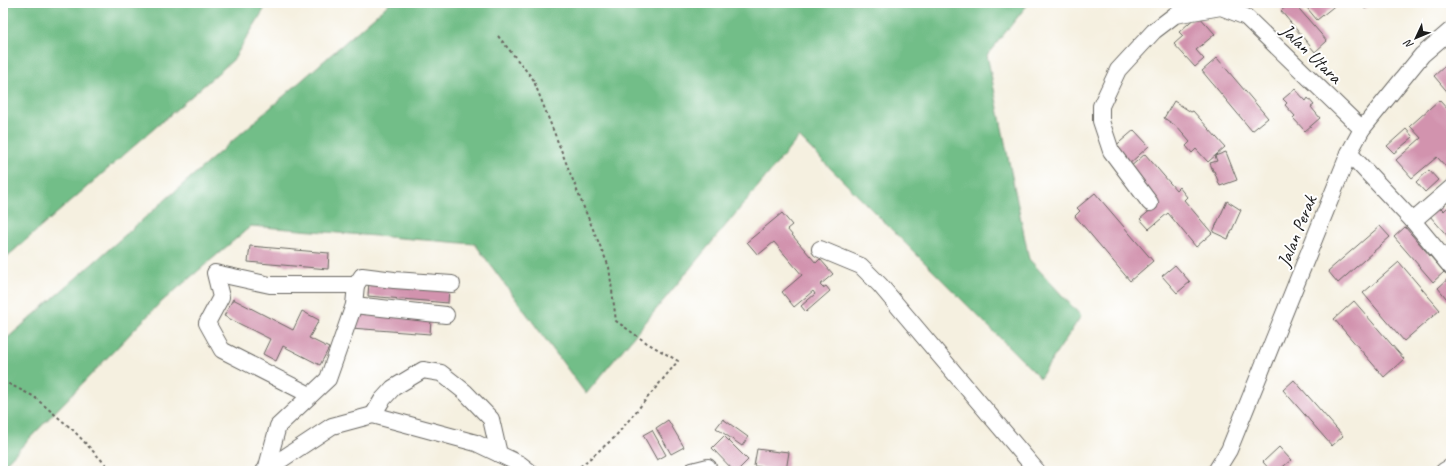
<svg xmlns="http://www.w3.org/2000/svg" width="1454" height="474" viewBox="0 0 1454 474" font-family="Caveat,sans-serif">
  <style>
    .forest { fill: #72be88; stroke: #476d52 }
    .building { fill: #d293ae }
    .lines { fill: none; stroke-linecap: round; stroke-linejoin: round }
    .minor-casing { stroke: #686661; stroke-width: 18 }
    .path { stroke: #686661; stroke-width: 2; stroke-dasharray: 3 3; stroke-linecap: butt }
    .minor { stroke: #fff; stroke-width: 16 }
    .labels { text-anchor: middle; stroke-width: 4; stroke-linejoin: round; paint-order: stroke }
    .street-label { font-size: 19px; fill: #1c1c1c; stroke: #fff }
  </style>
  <rect width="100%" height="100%" fill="#fff"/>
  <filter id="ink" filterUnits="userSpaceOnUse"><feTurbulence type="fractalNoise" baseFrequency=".025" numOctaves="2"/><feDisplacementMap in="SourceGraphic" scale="8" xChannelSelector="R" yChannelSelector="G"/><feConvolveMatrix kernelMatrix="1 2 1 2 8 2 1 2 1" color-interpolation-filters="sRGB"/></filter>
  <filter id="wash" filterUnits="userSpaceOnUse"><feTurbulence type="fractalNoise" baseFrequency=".012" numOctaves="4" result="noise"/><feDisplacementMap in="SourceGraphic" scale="16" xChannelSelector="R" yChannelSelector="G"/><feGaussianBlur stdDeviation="0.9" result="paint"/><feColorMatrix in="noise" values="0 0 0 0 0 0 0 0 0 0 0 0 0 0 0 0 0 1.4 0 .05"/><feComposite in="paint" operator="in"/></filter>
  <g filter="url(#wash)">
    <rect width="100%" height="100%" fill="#f5f0e0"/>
    <g class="forest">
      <polygon points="3,3 268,3 233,60 3,260"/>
      <polygon points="390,3 1029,3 987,55 1029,259 1081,316 1040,378 799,137 586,394 475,244 251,226 159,304 3,466 3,342"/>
    </g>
    <g id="blocks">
      <g class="building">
        <polygon points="1290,3 1294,3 1327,41 1315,52 1281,11"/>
        <polygon points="1303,3 1338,3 1317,20"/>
        <polygon points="1360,3 1372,3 1365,9"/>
        <polygon points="1198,15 1215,34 1196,50 1204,59 1195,67 1174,44 1183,36 1179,32"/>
        <polygon points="1217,58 1268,118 1252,131 1202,71"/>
        <polygon points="1445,66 1451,73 1451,96 1434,76"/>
        <polygon points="1295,89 1306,101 1308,98 1314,105 1311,107 1320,118 1305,131 1293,118 1295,116 1285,105 1287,103 1283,99"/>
        <polygon points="1439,100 1451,113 1451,168 1449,170 1437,157 1412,178 1396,160 1421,138 1410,126"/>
        <polygon points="1174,101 1191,112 1193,111 1225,147 1208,162 1196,149 1192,153 1186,146 1190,142 1176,126 1164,118"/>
        <polygon points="1406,129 1413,137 1394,153 1387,146"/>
        <polygon points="1134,130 1149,146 1128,165 1113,148"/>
        <polygon points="1226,152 1237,180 1220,186 1214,171 1213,171 1210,163 1217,161 1215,156"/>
        <polygon points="1145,154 1176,190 1179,187 1187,197 1184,200 1212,233 1196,247 1168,213 1149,229 1140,219 1159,203 1129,168"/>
        <polygon points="1429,170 1438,180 1425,192 1416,182"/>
        <polygon points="1095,193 1153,261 1130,281 1075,216 1080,211 1077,208"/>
        <polygon points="1451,198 1451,207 1447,202"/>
        <polygon points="1227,201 1241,210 1228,239 1213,232"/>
        <polygon points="1439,206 1444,211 1448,207 1451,210 1451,240 1429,215"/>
        <polygon points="782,213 792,225 787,229 816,263 820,259 833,274 820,285 823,288 826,286 830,291 806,312 801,306 815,294 813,291 794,307 782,292 802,275 774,242 758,255 747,242"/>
        <polygon points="1380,226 1390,237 1338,283 1328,271"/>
        <polygon points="1405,227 1444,272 1433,282 1394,237"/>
        <polygon points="250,246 329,253 328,269 248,262"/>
        <polygon points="1399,262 1440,310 1404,341 1363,293"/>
        <polygon points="1175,265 1190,282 1177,293 1162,276"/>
        <polygon points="1450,277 1451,279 1451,304 1438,288"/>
        <polygon points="369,281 449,288 448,303 368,296"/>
        <polygon points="233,299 293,330 302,311 319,320 309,338 329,348 320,365 283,346 276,361 263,354 270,339 224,316"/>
        <polygon points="1354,301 1404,359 1384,377 1334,319"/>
        <polygon points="352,313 431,320 430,334 351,328"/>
        <polygon points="1294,380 1343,436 1332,446 1283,390"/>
        <polygon points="723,419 748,437 742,446 716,428"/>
        <polygon points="668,420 684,447 671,454 656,428"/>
        <polygon points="652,430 666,455 657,460 643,435"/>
        <polygon points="724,436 748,460 737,471 734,471 712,448"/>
        <polygon points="1279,447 1291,460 1278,471 1271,471 1263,462"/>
        <polygon points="757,449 779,452 779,451 789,452 786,471 754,466"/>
      </g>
    </g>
  </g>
  <g filter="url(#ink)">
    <use href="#blocks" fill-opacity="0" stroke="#686661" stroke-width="1"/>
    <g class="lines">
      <g class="minor-casing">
        <g id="minor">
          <polyline points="1349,153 1413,221 1451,267"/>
          <polyline points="1150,203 1111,151 1101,121 1101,106 1118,70 1154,31 1175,15 1221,7 1246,17 1362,129"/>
          <polyline points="1413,221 1451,188"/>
          <polyline points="820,249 861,266 880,285 1037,471"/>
          <polyline points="356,285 362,276 394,280 452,284"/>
          <polyline points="354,305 446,315"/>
          <polyline points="373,415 382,400 393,388 423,370 441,373 465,392 491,419 499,454"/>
          <polyline points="266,470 278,426 328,379 354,305 356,285 270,285 215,273 221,297 207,323 222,350 310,395"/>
          <polyline points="264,471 332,426 373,415 476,443 520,464 529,471"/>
          <polyline points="692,471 708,467"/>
          <polyline points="1216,471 1229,450 1349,153 1362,129 1422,55 1451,30"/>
          <polyline points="1444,471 1451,467"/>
        </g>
      </g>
      <g class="path">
        <polyline points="498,36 533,79 582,203 609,267 616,321 647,343 678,361 614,438 575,471"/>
        <polyline points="3,381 33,396 73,430 108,467 118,471"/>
      </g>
      <use href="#minor" class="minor"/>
    </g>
  </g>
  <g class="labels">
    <g class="street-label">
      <text transform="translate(1312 53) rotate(44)" y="7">Jalan Utara</text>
      <text transform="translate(1296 231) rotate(-68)" y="7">Jalan Perak</text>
    </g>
  </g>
  <rect width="1454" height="474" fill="none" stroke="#fff" stroke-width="16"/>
  <g transform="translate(1416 38) rotate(226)" stroke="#ffffff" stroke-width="3" paint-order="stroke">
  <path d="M0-3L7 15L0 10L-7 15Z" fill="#1c1c1c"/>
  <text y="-6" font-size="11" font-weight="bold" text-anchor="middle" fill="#1c1c1c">N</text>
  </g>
</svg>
